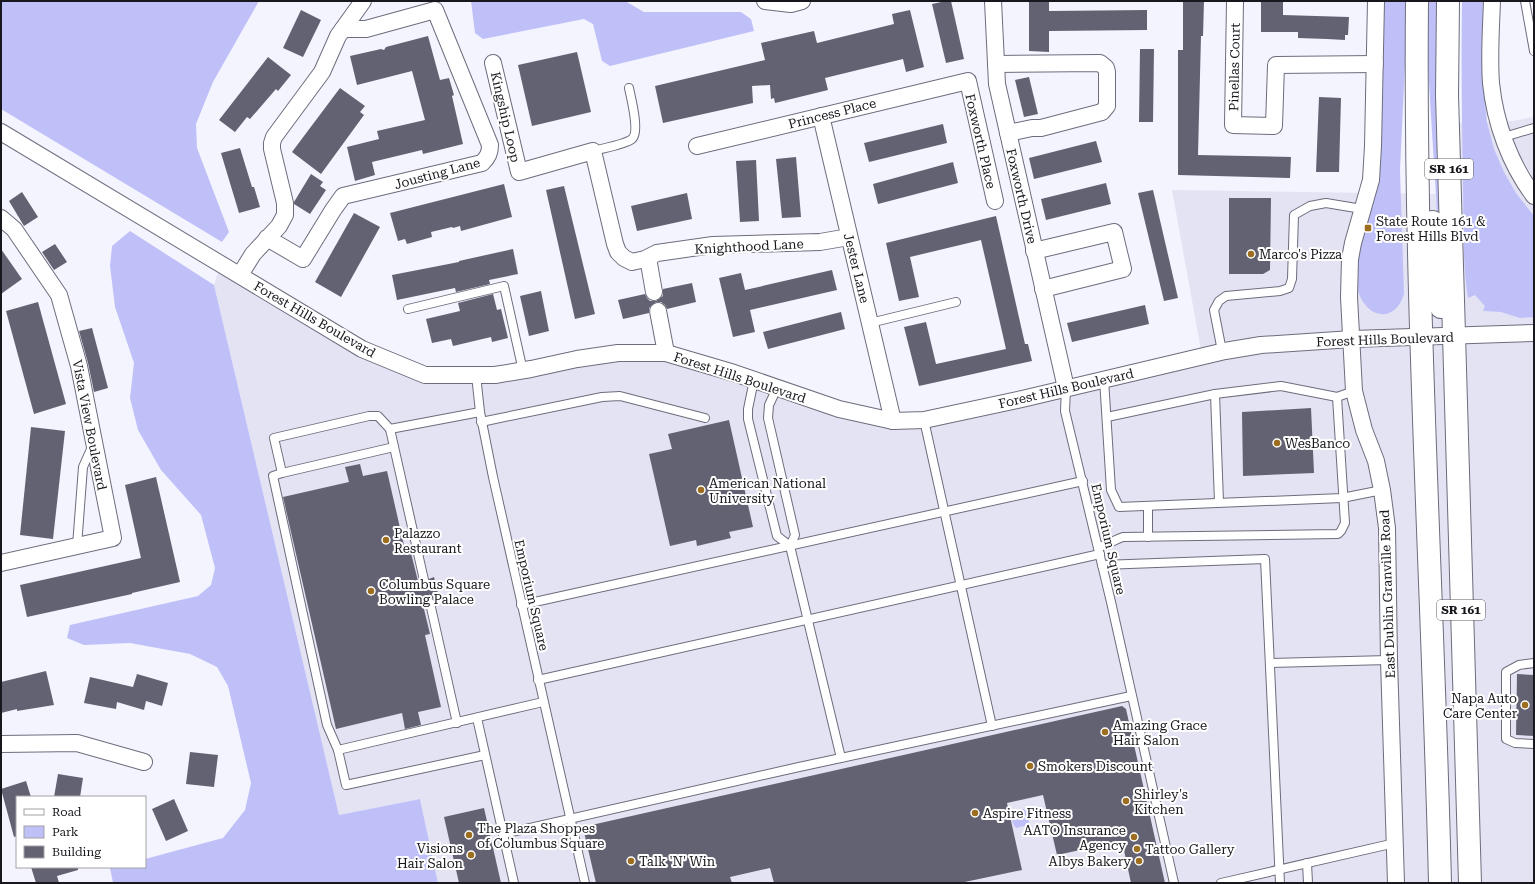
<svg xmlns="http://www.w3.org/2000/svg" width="1535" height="884" viewBox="0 0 1535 884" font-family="'Roboto Serif',serif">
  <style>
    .built { fill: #e3e3f3 }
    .green { fill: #c0c0f9 }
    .building { fill: #626272 }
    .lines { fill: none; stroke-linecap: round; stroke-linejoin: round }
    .lane-casing { stroke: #6c6d7c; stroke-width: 10 }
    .street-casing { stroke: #6c6d7c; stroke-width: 18 }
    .primary-casing { stroke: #6c6d7c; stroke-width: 24 }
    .lane { stroke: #fff; stroke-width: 8 }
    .street { stroke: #fff; stroke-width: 16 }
    .primary { stroke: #fff; stroke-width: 22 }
    .poi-dot { fill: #9d6d20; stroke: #fff; stroke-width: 1.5 }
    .labels { text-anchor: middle; stroke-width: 4; stroke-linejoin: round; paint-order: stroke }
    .shield { fill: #fff; stroke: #5d5d61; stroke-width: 1 }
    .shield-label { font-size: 12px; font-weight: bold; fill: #17171d }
    .street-label { font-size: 13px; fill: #17171d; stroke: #fff }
    .poi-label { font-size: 13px; fill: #17171d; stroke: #fff; text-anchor: start }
  </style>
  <rect width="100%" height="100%" fill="#f4f4ff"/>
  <polygon class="built" points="1534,117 1534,883 438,883 420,799 339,815 214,285 220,266 422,373 574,361 681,356 897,418 1202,356 1172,190 1437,194 1434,124 1512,121"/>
  <g class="green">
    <polygon points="1,1 259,1 213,82 196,124 197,148 229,232 222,242 1,109"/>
    <polygon points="471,1 625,1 644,12 741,12 751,19 754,31 610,66 602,61 593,24 584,19 483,39 475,33"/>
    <path d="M1383 1H1406L1405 64 1400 170 1404 294C1393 329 1359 314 1357 283 1353 244 1375 208 1380 170Z"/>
    <polygon points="1427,1 1440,1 1440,261 1427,51"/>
    <path d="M1462 1H1483L1482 69 1487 122 1494 149 1504 172 1516 193 1534 216V317L1520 318 1501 312 1483 311 1485 306 1475 295 1468 298C1462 261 1464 223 1463 186 1462 124 1461 63 1462 1Z"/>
    <polygon points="130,231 214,285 339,815 420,799 438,883 113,883 110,868 115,867 145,867 145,859 223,838 245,810 251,783 228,686 217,667 190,654 130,643 84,645 67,638 70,625 198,596 211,585 215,568 201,515 161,470 138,430 130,398 134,363 115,307 110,266 112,246"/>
    <path d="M1024 809C1028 812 1030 821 1028 825L1016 828 1013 824 1011 815 1013 811Z"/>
  </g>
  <g class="building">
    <polygon points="946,1 951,1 964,59 946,63 932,4"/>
    <polygon points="1029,1 1049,1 1049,11 1147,10 1147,30 1049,31 1049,52 1029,51"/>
    <polygon points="1183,1 1204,1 1203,36 1201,36 1198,155 1291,157 1290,178 1178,175 1178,50 1183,50"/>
    <polygon points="1261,1 1283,1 1283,15 1349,17 1348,35 1345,35 1345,40 1327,39 1298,38 1298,32 1261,32"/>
    <polygon points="301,10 321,20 303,57 283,48"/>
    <polygon points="910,10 924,67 906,72 903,59 825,78 828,90 775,103 774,98 771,99 770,85 752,86 753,103 663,123 655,86 765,60 761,43 814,31 817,43 894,24 892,14"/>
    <polygon points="428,36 440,80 449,78 454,95 452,96 463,144 423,154 422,150 372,162 375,175 355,181 347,147 379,139 377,131 425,120 412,71 357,85 350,56 381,49 384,50 386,47"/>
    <polygon points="1140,49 1154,49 1153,122 1139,122"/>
    <polygon points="577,52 591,112 532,126 518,65"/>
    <polygon points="268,57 291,75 278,91 276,89 250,119 247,117 235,132 219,120"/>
    <polygon points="1029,77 1038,114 1024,117 1015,80"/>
    <polygon points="340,88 365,106 360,112 364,115 321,174 292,152"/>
    <polygon points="1319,97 1341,98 1339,172 1316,172"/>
    <polygon points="943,124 947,143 869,162 864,143"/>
    <polygon points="1096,141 1102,162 1034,179 1029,158"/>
    <polygon points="240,148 252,187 254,187 260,207 239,213 221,153"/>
    <polygon points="796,157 801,217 782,218 776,159"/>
    <polygon points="756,160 759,221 740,222 736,161"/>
    <polygon points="953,162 958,183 878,204 873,184"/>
    <polygon points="311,174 323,182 320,186 326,190 310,214 294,204 294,202"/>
    <polygon points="1106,183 1111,204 1046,220 1041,199"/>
    <polygon points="504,184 512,217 461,231 460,226 453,228 452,227 431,232 432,237 407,244 405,239 398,241 390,213"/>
    <polygon points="564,186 595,314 575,319 546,190"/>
    <polygon points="1153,190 1178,298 1164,301 1138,193"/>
    <polygon points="22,192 38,217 24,226 9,201"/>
    <polygon points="687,193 692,219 637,231 631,206"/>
    <polygon points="1229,198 1271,198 1270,270 1263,274 1229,274"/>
    <polygon points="354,213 380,227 341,297 315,282"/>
    <polygon points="996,216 1025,344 1028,344 1032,361 919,386 904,327 926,322 936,364 1006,349 981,240 910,257 919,297 899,301 886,243"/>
    <polygon points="55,244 67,262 54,270 42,252"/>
    <polygon points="1,249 22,279 1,294"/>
    <polygon points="513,249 518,274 489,280 490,284 456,292 455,288 397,300 392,275 459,262 459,261"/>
    <polygon points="832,270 837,290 750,310 755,332 733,337 719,278 741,273 745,290"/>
    <polygon points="692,283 696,302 667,309 665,305 661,302 656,302 649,308 649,313 623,319 618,300 645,294 647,298 650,301 656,301 663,296 663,289"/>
    <polygon points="541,291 549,331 529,336 520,296"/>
    <polygon points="493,294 497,310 501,309 508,338 492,342 491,337 453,346 451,339 432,343 426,319 460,311 458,303"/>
    <polygon points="38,302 66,404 34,414 6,311"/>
    <polygon points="1145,305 1149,324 1072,342 1067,323"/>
    <polygon points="841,312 845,329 768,349 763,332"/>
    <polygon points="92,328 108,388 94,392 88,363 79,331"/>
    <polygon points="1311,408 1314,473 1243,476 1242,412"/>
    <polygon points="729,420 753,527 729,532 731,538 697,546 696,540 670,546 649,454 672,449 668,434"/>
    <polygon points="31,427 65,431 53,539 20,535"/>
    <polygon points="360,464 363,476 387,471 406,554 411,553 418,581 420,584 426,585 429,582 429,579 434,577 440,601 435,602 432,598 428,598 423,605 430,634 425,635 441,707 418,712 421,725 405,729 402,713 336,729 283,497 349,482 345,467"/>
    <polygon points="156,477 180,582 132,593 132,594 27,617 20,585 141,558 125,485"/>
    <polygon points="46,671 54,705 17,711 17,709 1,713 1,682"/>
    <polygon points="137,674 168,683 162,706 146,701 144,710 117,702 116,709 84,703 90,677 133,687"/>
    <polygon points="1517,674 1534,675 1534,736 1516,735"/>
    <polygon points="1122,706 1126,709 1165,883 1131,883 1122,841 1057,855 1043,795 1007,803 1022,870 960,883 774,883 770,868 730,877 732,883 596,883 584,832 587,826"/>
    <polygon points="190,752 218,755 214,787 186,784"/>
    <polygon points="58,774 83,778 80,797 54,797"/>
    <polygon points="26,781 31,797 17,797 17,836 14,837 1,789"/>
    <polygon points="174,799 188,831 166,841 152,809"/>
    <polygon points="484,808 501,883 459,883 444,817"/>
    <polygon points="31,867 78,867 78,870 57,876 59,883 36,883"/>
  </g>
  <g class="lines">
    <g class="lane-casing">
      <g id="lane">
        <polyline points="1525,1 1534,51"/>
        <polyline points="1504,137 1534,128"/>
        <path d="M593 151C603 148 624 145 632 139 640 132 631 98 629 88"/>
        <polyline points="408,309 504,286 523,371"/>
        <polyline points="870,323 956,302"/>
        <polyline points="1222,351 1214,310 1219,301 1226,296 1280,291 1289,288 1292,279 1294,215 1310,206 1326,203 1362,209"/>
        <polyline points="476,375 480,412 493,477 585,883"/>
        <polyline points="1104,379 1111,490 1119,507 1342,498 1382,490"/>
        <polyline points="754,380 748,409 748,419 777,536 790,546"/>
        <polyline points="777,388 769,405 768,418 795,535 790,546 841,758"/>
        <polyline points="1066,388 1065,411 1111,602 1174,883"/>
        <polyline points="1215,394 1219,502"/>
        <polyline points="1107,417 1215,394 1281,386 1337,397"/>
        <polyline points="924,420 992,726"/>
        <polyline points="481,422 602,397 620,396 705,418"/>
        <polyline points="390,429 424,580"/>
        <polyline points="394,447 282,473 274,438 369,416 378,416 390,429 480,412"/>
        <polyline points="282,473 273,476 327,725 338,750"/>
        <polyline points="1148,506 1148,537"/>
        <polyline points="77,546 83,467 92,447"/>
        <path d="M1098 547C1109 545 1113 540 1123 537L1338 534 1341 531 1345 523 1337 397 1354 391"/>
        <polyline points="1102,565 1265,559 1280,883"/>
        <polyline points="430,603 457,723"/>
        <polyline points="521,605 1083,481"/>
        <polyline points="1270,663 1389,660"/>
        <polyline points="1534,663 1519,665 1506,672 1506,739 1515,743 1534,744"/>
        <polyline points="538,680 1100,554"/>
        <polyline points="477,718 514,883"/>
        <polyline points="485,755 346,785 338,750 543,702"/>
        <polyline points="503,834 799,767 1131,696"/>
        <polyline points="1307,863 1308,883"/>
        <polyline points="1221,883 1395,843"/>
      </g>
    </g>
    <g class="street-casing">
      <g id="street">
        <polyline points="765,1 791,4 802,1"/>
        <polyline points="993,1 997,84 1066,388"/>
        <polyline points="1235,1 1233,125 1274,126 1276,65 1375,64"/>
        <polyline points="1376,1 1373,146 1371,180 1353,243 1350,259 1349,297 1354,391 1364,430 1376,461 1382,490 1387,528 1389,660 1396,883"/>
        <path d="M1492 1C1491 28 1489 57 1491 83 1495 123 1510 164 1534 196"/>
        <polyline points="493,63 519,172 593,151 615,244 618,252 624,258 632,262 645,259 657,253 713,245 820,242 849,237"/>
        <polyline points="996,64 1100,63 1106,68 1107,72 1107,106 1102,112 1041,128 1032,128 1008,133"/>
        <polyline points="821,116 893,421"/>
        <polyline points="1,132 362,349 425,375 495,375 531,369 577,359 618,353 666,353 734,373 839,409 893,421 924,420 1022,399 1225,351 1261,345 1352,339 1534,333"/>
        <polyline points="697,146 968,81 995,201"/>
        <polyline points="1,218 14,229 59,295 79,366 113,538 1,563"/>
        <path d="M267 238 303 259 333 210 343 196 482 163C488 157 490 153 490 145L435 10 366 29H343"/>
        <polyline points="1034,251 1114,232 1123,269 1043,289"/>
        <polyline points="648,258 654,292"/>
        <polyline points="240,275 253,254 279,226 285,215 285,203 272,149 272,143 274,137 322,72 338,36 363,1"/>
        <polyline points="658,311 666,353"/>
        <polyline points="1,744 77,743 144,762"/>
      </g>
    </g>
    <g class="primary-casing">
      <g id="primary">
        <path d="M1417 1C1414 295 1433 589 1440 883"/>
        <polyline points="1448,1 1447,95 1470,883"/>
        <polyline points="1433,222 1438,300 1441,307"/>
      </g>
    </g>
    <use href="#lane" class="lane"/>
    <use href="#street" class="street"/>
    <use href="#primary" class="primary"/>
  </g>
  <g class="poi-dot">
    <rect x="1364" y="224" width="8" height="8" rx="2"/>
    <circle cx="1251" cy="254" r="4"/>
    <circle cx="1277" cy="443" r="4"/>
    <circle cx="701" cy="490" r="4"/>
    <circle cx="386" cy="540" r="4"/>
    <circle cx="371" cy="591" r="4"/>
    <circle cx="1525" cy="705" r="4"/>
    <circle cx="1105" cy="732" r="4"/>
    <circle cx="1030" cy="766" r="4"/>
    <circle cx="1126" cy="801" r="4"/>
    <circle cx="975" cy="813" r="4"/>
    <circle cx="469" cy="835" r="4"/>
    <circle cx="1134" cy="837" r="4"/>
    <circle cx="1137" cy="849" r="4"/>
    <circle cx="471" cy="855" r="4"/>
    <circle cx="631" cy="861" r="4"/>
    <circle cx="1139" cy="861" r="4"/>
  </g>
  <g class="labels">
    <g class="shield">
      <rect x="1425" y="159" width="48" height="20" rx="3"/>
      <rect x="1437" y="600" width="48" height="20" rx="3"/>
    </g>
    <g class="shield-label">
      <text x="1449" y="173">SR 161</text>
      <text x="1461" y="614">SR 161</text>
    </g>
    <g class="street-label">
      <text transform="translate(1234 67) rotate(-89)" y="5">Pinellas Court</text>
      <text transform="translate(832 113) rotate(-14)" y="5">Princess Place</text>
      <text transform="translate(506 117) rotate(77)" y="5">Kingship Loop</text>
      <text transform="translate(981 141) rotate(77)" y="5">Foxworth Place</text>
      <text transform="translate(437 173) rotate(-15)" y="5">Jousting Lane</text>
      <text transform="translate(1022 196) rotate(77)" y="5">Foxworth Drive</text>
      <text transform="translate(749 246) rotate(-3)" y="5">Knighthood Lane</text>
      <text transform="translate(857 268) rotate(76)" y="5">Jester Lane</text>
      <text transform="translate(315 319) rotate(30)" y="5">Forest Hills Boulevard</text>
      <text transform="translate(1385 339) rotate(-2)" y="5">Forest Hills Boulevard</text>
      <text transform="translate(740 377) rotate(18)" y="5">Forest Hills Boulevard</text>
      <text transform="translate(1066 388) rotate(-13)" y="5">Forest Hills Boulevard</text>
      <text transform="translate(90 425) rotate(79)" y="5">Vista View Boulevard</text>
      <text transform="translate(1109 539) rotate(77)" y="5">Emporium Square</text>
      <text transform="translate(1387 594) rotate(-92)" y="5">East Dublin Granville Road</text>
      <text transform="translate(532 595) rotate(77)" y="5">Emporium Square</text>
    </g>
    <g class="poi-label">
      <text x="1376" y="226">State Route 161 &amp;<tspan x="1376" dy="15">Forest Hills Blvd</tspan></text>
      <text x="1259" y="259">Marco's Pizza</text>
      <text x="1285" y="448">WesBanco</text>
      <text x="709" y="488">American National<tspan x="709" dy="15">University</tspan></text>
      <text x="394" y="538">Palazzo<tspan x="394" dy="15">Restaurant</tspan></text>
      <text x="379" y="589">Columbus Square<tspan x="379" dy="15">Bowling Palace</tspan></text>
      <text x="1517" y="703" text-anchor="end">Napa Auto<tspan x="1517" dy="15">Care Center</tspan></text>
      <text x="1113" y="730">Amazing Grace<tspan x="1113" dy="15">Hair Salon</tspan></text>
      <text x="1038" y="771">Smokers Discount</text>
      <text x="1134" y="799">Shirley's<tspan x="1134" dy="15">Kitchen</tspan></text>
      <text x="983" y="818">Aspire Fitness</text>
      <text x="477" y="833">The Plaza Shoppes<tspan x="477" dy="15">of Columbus Square</tspan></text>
      <text x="1126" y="835" text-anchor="end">AATO Insurance<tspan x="1126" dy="15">Agency</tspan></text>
      <text x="463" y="853" text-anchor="end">Visions<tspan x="463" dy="15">Hair Salon</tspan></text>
      <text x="1145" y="854">Tattoo Gallery</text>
      <text x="639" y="866">Talk 'N' Win</text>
      <text x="1131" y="866" text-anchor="end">Albys Bakery</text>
    </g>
  </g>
  <rect width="1535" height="884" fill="none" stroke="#17171d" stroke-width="4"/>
  <rect x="16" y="796" width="130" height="72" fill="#ffffff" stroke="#a2a2a5"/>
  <rect x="24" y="809" width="20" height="6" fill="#ffffff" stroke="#a2a2a5"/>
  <text x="52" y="816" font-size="12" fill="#17171d">Road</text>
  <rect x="24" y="826" width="20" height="12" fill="#c0c0f9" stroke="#a2a2a5"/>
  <text x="52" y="836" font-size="12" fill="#17171d">Park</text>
  <rect x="24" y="846" width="20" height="12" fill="#626272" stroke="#a2a2a5"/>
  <text x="52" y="856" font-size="12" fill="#17171d">Building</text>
</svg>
